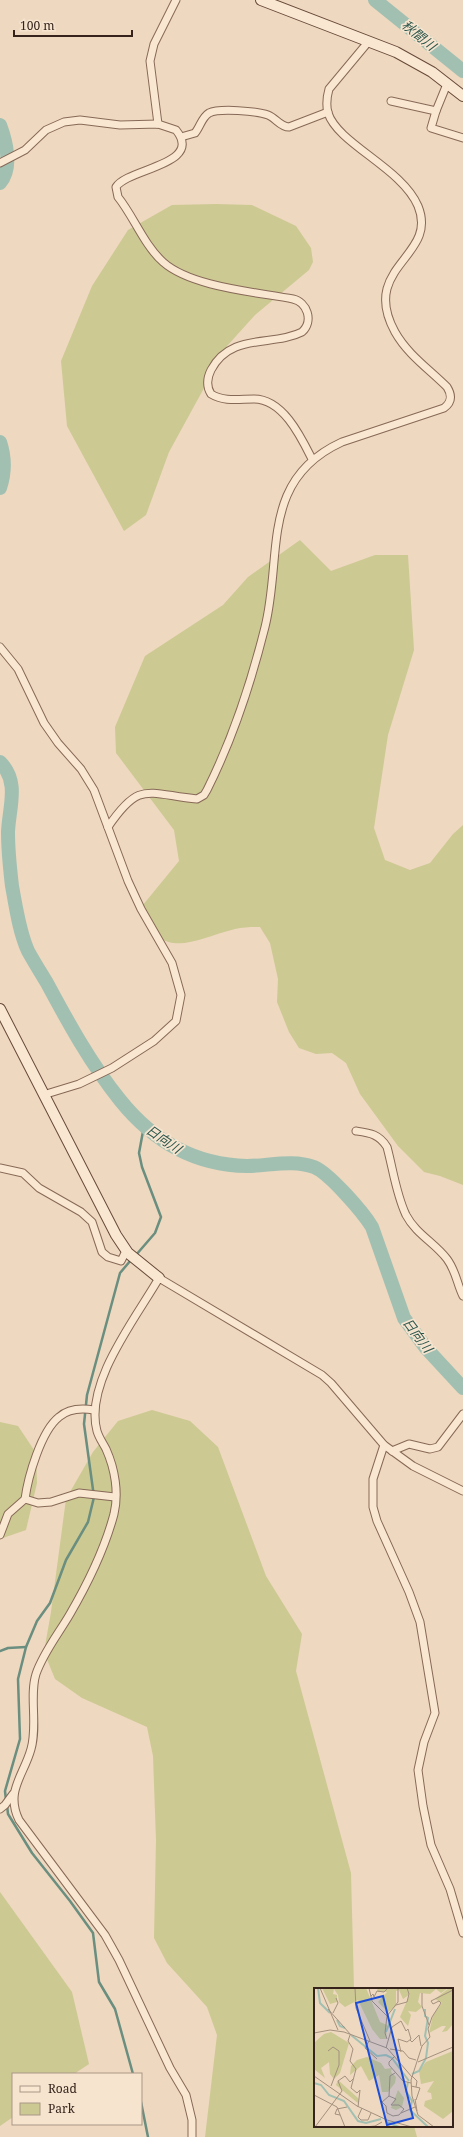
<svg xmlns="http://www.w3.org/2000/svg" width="463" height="2137" viewBox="0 0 463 2137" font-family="'Noto Serif','Noto Sans JP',serif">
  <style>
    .green { fill: #ccc993 }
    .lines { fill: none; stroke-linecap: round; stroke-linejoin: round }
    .stream { stroke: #6a8e7f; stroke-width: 2.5 }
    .river { stroke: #a2c0b2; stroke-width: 14 }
    .street-casing { stroke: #876957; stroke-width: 9 }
    .secondary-casing { stroke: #684a3b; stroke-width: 12 }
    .street { stroke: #f9e7d2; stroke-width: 7 }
    .secondary { stroke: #f9e7d2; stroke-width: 10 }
    .labels { text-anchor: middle; stroke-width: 3.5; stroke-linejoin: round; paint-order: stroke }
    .water-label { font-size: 13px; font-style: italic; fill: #2b564c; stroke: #f6e4cf }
    .inset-river { fill: none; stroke: #a2c0b2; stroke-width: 2 }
    .inset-road { fill: none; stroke: #a4907e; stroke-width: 1 }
    .view { fill: #1d4ed8; fill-opacity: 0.15; stroke: #1d4ed8; stroke-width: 2 }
    .inset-edge { fill: none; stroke: #36241c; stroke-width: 2 }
  </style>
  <rect width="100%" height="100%" fill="#eed8bf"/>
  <g class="green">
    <polygon points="216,204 252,205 296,226 311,248 313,262 309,270 255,315 227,346 169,452 146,515 124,531 67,426 61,361 92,286 128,230 172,205"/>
    <path d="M300 540 331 571 375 555H408L414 650 388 735 374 828 385 860 410 870 430 863 453 834 463 825V1185L440 1176 424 1172 398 1146 360 1094 346 1063 332 1053 316 1054 299 1048 289 1032 277 1002 278 979 270 943 260 927C252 927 243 927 235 929 192 940 164 962 138 911L179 861 174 830 116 753 115 727 145 656 223 605 248 577Z"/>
    <polygon points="152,1410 190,1421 218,1447 266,1576 302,1634 296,1671 351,1873 354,1989 315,1989 315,2126 414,2126 417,2137 205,2137 217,2035 207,2007 167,1963 154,1938 156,1840 153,1756 147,1727 82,1698 55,1679 44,1652 51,1612 66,1499 93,1452 118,1421"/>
    <polygon points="0,1422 18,1426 36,1453 37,1483 26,1530 0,1539"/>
    <polygon points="0,1892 72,1992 89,2064 74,2074 13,2074 13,2117 0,2126"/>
  </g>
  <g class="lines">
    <g class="stream">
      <polyline points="136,1255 155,1233 161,1217 142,1167 139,1153 144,1126"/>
      <polyline points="0,1651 8,1648 26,1647"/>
      <polyline points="6,1800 5,1791 20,1739 18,1679 26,1647 37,1621 50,1603 66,1560 88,1522 94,1497 84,1424 87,1395 120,1273 131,1260"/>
      <polyline points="7,1805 8,1814 32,1853 70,1901 93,1933 99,1982 115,2009 133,2074"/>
      <polyline points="141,2102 148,2137"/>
    </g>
    <g class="river">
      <polyline points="375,0 463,71"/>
      <path d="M0 125C6 141 13 168 0 183"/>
      <path d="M0 442C5 457 5 473 0 488"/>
      <path d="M0 762C20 782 9 807 8 832 8 849 10 869 12 886 16 907 19 931 28 951 34 962 41 973 47 983 69 1024 91 1064 120 1100 152 1140 194 1165 247 1166 268 1166 293 1159 314 1167 329 1173 363 1212 372 1227L404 1318 426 1348 463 1388"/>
    </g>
    <g class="street-casing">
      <g id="street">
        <polyline points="391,101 436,111 447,84"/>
        <polyline points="436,111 431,128 463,138"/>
        <polyline points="158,124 150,61 154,44 176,0"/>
        <path d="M181 137 195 133C200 127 202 117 209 113 219 108 257 111 268 115 276 118 280 127 289 127L328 112"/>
        <path d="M0 163 25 150 46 130 64 122 80 120 120 125 158 124 176 130C204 165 128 168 116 187L118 197C134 217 144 245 163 262 191 287 256 292 293 299 307 302 314 321 302 332 273 347 231 332 211 370 207 378 206 386 211 394 224 402 239 399 254 399 283 399 301 437 312 459"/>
        <polyline points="0,647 18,669 44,723 58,743 81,769 94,790 128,881 141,909 172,963 181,995 176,1021 154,1041 112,1068 79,1084 43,1095"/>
        <path d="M108 827C140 780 147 794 197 799L204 795 207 790C233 738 251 683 265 627 283 555 259 480 342 442L444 408C452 402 452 395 447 387 429 369 408 355 395 332 359 266 439 257 418 206 402 168 338 144 328 113 326 105 327 96 329 89L369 41"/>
        <path d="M356 1131C370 1133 379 1134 387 1147 393 1169 396 1194 406 1215 416 1234 435 1243 447 1259 456 1271 457 1284 463 1296"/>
        <polyline points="0,1168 23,1173 39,1188 81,1212 92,1222 102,1252 108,1257 121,1261 126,1251"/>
        <polyline points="384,1445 373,1479 373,1507 377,1521 409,1592 420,1622 435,1713 424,1742 418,1770 423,1806 431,1845 450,1889 463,1933"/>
        <polyline points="392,1451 409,1444 430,1449 438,1447 463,1414"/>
        <polyline points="25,1499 38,1503 51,1502 79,1493 115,1497"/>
        <path d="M0 1535 8 1514 25 1499C28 1477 41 1431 59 1417 68 1409 82 1408 94 1410"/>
        <polyline points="0,1809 5,1805 13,1794"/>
        <path d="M192 2137V2120L186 2095 170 2068 119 1960 105 1935 19 1820C5 1791 24 1775 31 1749 38 1725 29 1696 36 1674 43 1653 59 1633 70 1614 88 1583 105 1548 114 1514 119 1493 115 1469 106 1449 103 1443 99 1438 97 1431 84 1383 136 1318 159 1278L322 1375 331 1383 384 1445 413 1466 463 1491"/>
      </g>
    </g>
    <g class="secondary-casing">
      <g id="secondary">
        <polyline points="261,0 396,52 432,72 463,96"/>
        <polyline points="0,1009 116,1235 128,1253 159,1278"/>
      </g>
    </g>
    <use href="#street" class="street"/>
    <use href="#secondary" class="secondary"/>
  </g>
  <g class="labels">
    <g class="water-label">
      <text transform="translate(419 35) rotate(39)" y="5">秋間川</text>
      <text transform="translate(164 1139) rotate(34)" y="5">日向川</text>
      <text transform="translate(418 1335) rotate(53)" y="5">日向川</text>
    </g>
  </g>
  <g transform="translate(314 1988)">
    <rect width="139" height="139" fill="#eed8bf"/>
    <path d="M8 0H52L66 34 73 37 72 51H66L58 41 44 12 31 19 25 14 24 7 20 1 19 6 23 7V14L16 16ZM63 0 82 1 134 0 127 5 122 1 116 6 106 5 104 14 108 19 102 24 94 23 97 27 94 38 86 29 96 6 89 11 85 2 82 3V18L74 24 64 14 73 4H64ZM135 0H139V36L133 43 128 44 132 38H128L115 45 119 27 128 15 121 11ZM17 44 35 55 26 85 20 91 16 86 15 74 7 80 11 90 0 81V55L10 46ZM139 63V123L129 131 110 118 111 113 118 111 117 105 113 104 120 93 107 96 105 83 112 74ZM53 69 67 75 71 81 78 80 77 84 82 89 81 95 74 104H68L65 87 55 93 47 78 36 87 37 78 43 72ZM24 92 45 111V116L22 97ZM84 102 90 110 88 119 82 122 77 120Z" fill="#ccc993"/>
    <path class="inset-river" d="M4 0 6 15 16 25M23 32 26 38 31 40M72 44 81 21M37 47 63 68 72 67 78 70 95 93M98 86 105 83 112 70 114 55 111 48 114 30 111 28V21M94 94 92 103 98 113 96 122 114 139M0 95 7 97 15 107 30 113 44 133 52 135 67 131M73 134 85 139"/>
    <path class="inset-road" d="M6 0 24 42M41 0 42 20 56 53M55 0 58 13 73 28M108 5V18L115 37M57 8 59 6 60 9 63 3 70 4 74 0M82 17 93 14 95 6 93 0M14 21 37 47M19 25 24 15 22 10M0 45 16 42 30 44 73 60 98 89M36 47 34 53 39 61 36 73 42 81 37 100 43 105 46 102 44 119M73 51 71 45 73 28 84 14V0M96 52 98 54 105 47 107 58M55 53 51 60 63 71M72 60 78 39 87 33 92 43 94 41 97 51 93 54 84 51 87 64M76 61 89 63 95 70 102 72M14 63 19 59 25 63V77L17 98M81 68 75 74V77L89 93 97 95M104 74 139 59M0 88 43 118 73 132 98 139M98 88 103 93 102 99M97 98 106 100 102 112M0 107 23 119 31 139M75 108 82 111 77 117H85L90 121 85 127 79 128 73 125 72 118 68 114 75 108 76 88 81 85M101 111 103 123M48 120 44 129 47 132H54L57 125M87 125 101 119M26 127 21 126 23 121 33 119M1 139 28 103 24 93 31 88 36 94 39 91M51 139 61 138 68 134M120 139 104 127 98 108 97 92 108 58 116 49 114 41 118 29 127 15 125 13 119 16 117 13 139 2"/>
    <path class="view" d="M69 8 99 130 73 137 42 15Z"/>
    <rect width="139" height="139" class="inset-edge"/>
  </g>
  <rect x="12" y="2073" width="130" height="52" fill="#f6e4cf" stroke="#a99787"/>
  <rect x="20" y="2086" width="20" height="6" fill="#f9e7d2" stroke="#a99787"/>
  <text x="48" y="2093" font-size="12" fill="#36241c">Road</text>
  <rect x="20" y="2103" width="20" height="12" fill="#ccc993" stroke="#a99787"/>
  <text x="48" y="2113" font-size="12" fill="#36241c">Park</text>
  <path d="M14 30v6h118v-6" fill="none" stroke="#36241c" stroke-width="2"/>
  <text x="20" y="30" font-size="12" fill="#36241c" stroke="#f6e4cf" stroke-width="3" paint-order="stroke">100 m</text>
</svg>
